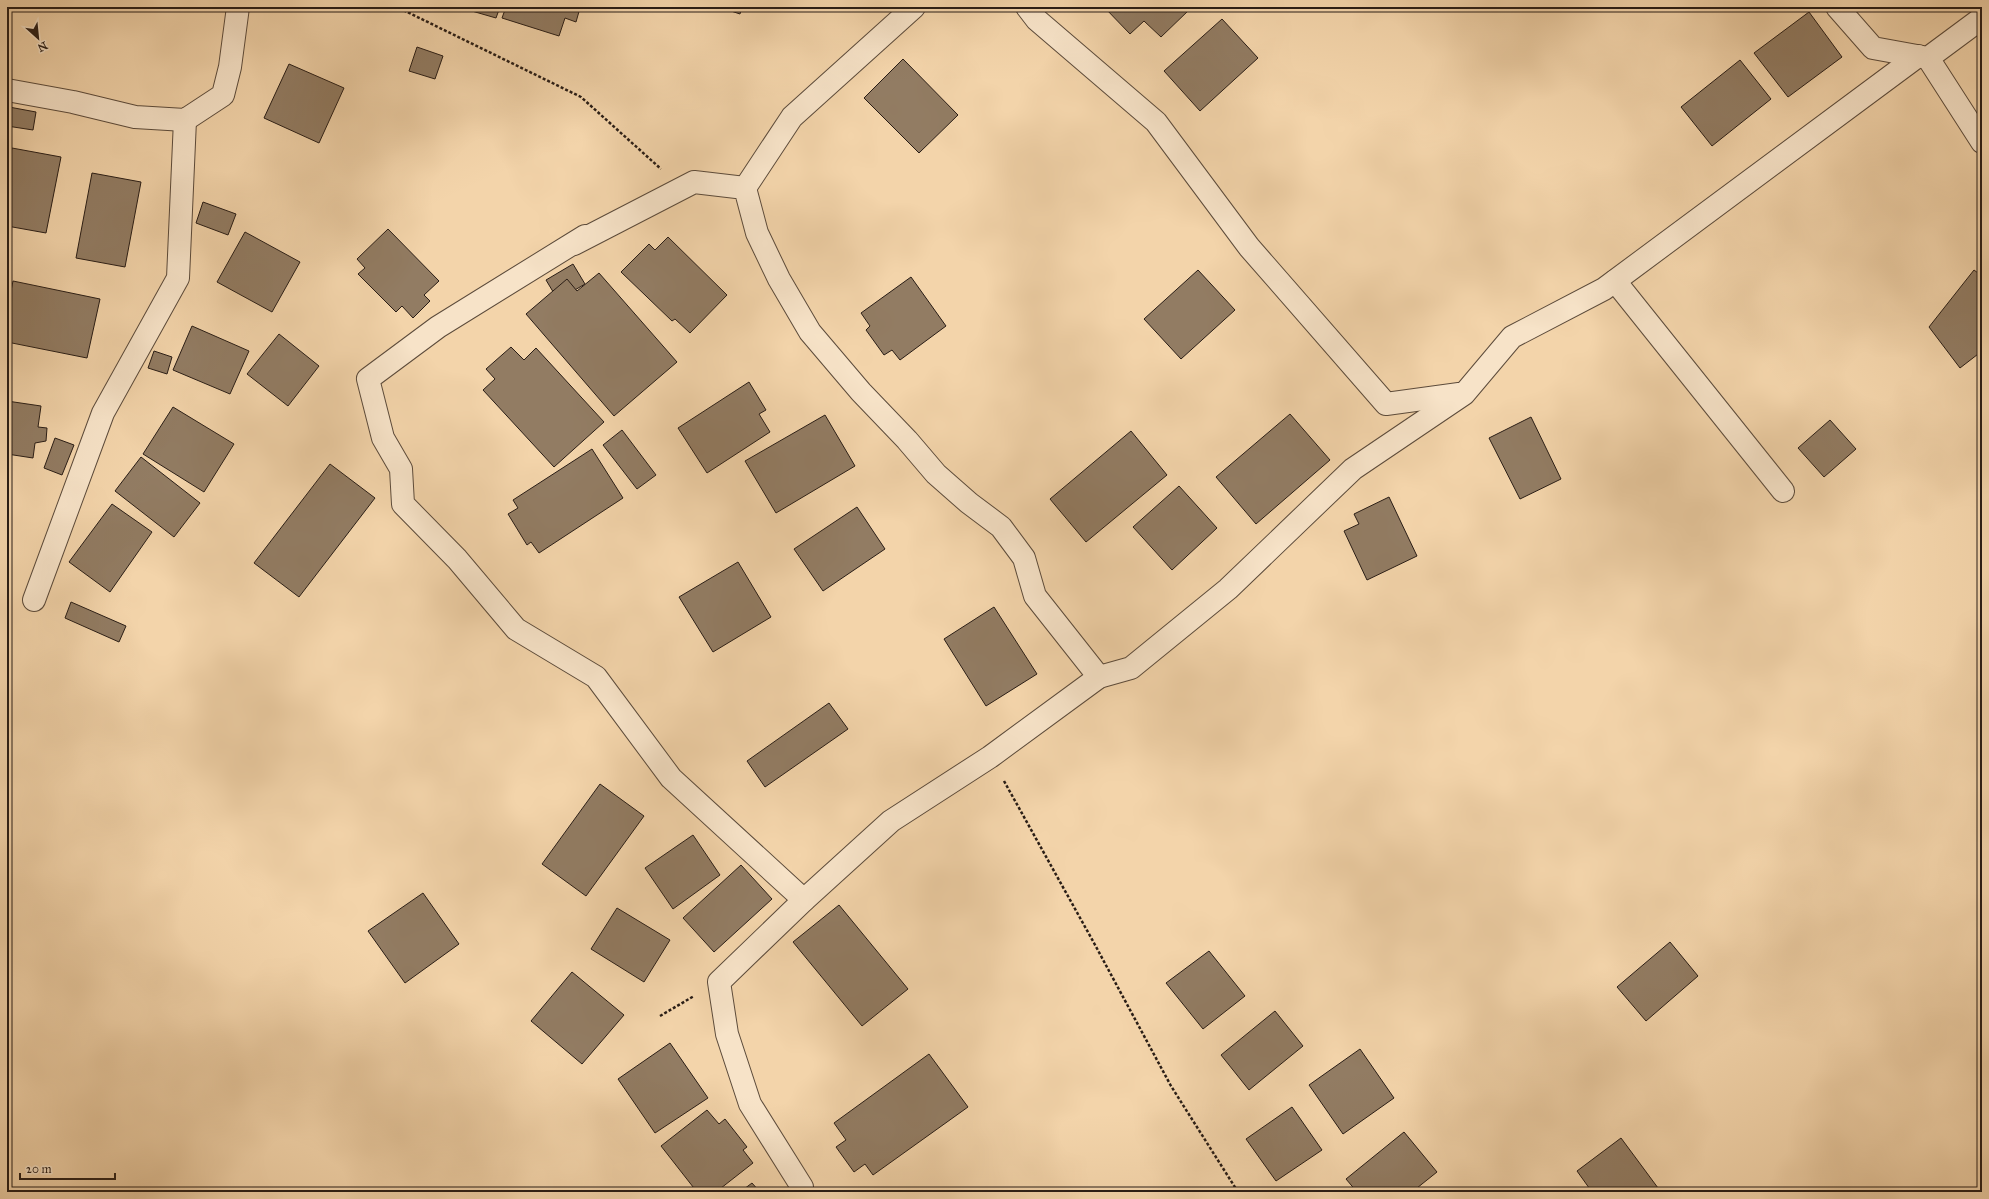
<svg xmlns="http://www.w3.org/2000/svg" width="1989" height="1199" viewBox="0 0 1989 1199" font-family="'IM FELL Great Primer',serif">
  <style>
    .building { fill: #927c63; stroke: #291d16 }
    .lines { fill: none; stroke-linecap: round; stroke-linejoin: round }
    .street-casing { stroke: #5c4b3b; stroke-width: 24 }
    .path { stroke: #291d16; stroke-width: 2.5; stroke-dasharray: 3 2; stroke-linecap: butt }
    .street { stroke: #f7e3c8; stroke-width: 22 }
  </style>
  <rect width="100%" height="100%" fill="#f3d4aa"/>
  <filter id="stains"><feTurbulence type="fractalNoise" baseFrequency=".005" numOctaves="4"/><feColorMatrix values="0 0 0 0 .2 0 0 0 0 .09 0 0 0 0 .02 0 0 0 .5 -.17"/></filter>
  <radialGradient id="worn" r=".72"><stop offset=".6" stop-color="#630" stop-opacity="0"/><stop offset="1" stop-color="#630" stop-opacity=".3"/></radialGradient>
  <g class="building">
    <polygon points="458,7 500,7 496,18"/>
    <polygon points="506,7 578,7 580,8 576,22 565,18 559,36 502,18"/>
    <polygon points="719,7 742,7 740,14"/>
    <polygon points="1104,7 1186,7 1189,10 1161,37 1144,21 1130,34"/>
    <polygon points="1809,12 1842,57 1788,97 1754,53"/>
    <polygon points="1222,19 1258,58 1200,111 1164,71"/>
    <polygon points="417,47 443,56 435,79 409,71"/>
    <polygon points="903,59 958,115 919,153 864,98"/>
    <polygon points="1740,60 1771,99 1712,146 1681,107"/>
    <polygon points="289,64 344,88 319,143 264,118"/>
    <polygon points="9,107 36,112 33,130 7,126"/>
    <polygon points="12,148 61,157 46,233 7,226 7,174"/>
    <polygon points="92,173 141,182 125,267 76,258"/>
    <polygon points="203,202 236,214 228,235 196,223"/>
    <polygon points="388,229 439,281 424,295 430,301 413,318 402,306 396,312 358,274 365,268 357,259"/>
    <polygon points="245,232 300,262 272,312 217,282"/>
    <polygon points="668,237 727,295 690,333 675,319 672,321 621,272 649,244 655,250"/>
    <polygon points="573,264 585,284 558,300 546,280"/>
    <polygon points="1198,270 1235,310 1181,359 1144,319"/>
    <polygon points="1974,270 1982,276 1982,351 1960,368 1929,327"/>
    <polygon points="599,273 677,362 614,416 526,314 567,279 577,291"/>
    <polygon points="911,277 946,326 900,360 892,350 884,355 866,330 870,326 861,313"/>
    <polygon points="13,281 100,299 87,358 7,342 7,311"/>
    <polygon points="192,326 249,351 230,394 173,370"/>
    <polygon points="279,334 319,366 288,406 247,374"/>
    <polygon points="511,347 524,360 536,348 604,422 554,467 483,390 495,379 486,369"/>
    <polygon points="154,351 172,357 167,374 148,368"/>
    <polygon points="749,382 766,410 759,414 770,432 707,473 678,428"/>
    <polygon points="7,401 41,406 38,427 47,428 46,441 35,443 33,458 7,454"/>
    <polygon points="173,407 234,444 204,492 143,454"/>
    <polygon points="1290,414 1330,460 1256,524 1216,477"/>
    <polygon points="825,415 855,466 776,513 745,461"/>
    <polygon points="1531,417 1561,479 1520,499 1489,438"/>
    <polygon points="1830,420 1856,449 1824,477 1798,448"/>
    <polygon points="622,430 656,475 637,489 603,445"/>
    <polygon points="1131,431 1167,475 1086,542 1050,499"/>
    <polygon points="55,438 74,445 62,475 44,468"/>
    <polygon points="592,449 623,498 539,553 531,542 527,545 508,514 518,508 513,500"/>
    <polygon points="141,457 200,503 174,537 115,491"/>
    <polygon points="330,464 375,498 299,597 254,563"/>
    <polygon points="1179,486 1217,528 1172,570 1133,527"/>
    <polygon points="1389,497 1417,556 1367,580 1344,531 1359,524 1354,514"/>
    <polygon points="112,504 152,532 110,592 69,562"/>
    <polygon points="857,507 885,549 823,591 794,549"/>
    <polygon points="738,562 771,617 713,652 679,597"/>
    <polygon points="71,602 126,626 119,642 65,618"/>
    <polygon points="994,607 1037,674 986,706 944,639"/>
    <polygon points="829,703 848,729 765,787 747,761"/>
    <polygon points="600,784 644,816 586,896 542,864"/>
    <polygon points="693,835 720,875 673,909 645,868"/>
    <polygon points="741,865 772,899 714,952 683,918"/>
    <polygon points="423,893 459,944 405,983 368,931"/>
    <polygon points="839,905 908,989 862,1026 793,942"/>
    <polygon points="617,908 670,940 644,982 591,949"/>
    <polygon points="1670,942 1698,976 1646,1021 1617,987"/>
    <polygon points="1209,951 1245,996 1203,1029 1166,983"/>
    <polygon points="572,972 624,1015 582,1064 531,1021"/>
    <polygon points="1275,1011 1303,1046 1249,1090 1221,1055"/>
    <polygon points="670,1043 708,1098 655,1133 618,1079"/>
    <polygon points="1360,1049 1394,1098 1343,1134 1309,1085"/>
    <polygon points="929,1054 968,1107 873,1175 865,1164 854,1172 836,1147 846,1140 834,1123"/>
    <polygon points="1292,1107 1322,1150 1276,1181 1246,1139"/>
    <polygon points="707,1110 719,1124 725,1119 747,1147 743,1150 753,1163 716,1192 697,1192 661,1146"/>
    <polygon points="1404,1132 1437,1172 1412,1192 1357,1192 1346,1179"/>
    <polygon points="1621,1138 1661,1192 1592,1192 1577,1171"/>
    <polygon points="752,1183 760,1192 740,1192"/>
  </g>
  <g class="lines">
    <g class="street-casing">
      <g id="street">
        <polyline points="1027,7 1037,20 1156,122 1249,247 1386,404 1459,394"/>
        <polyline points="1837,7 1873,48 1928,58 1982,18"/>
        <polyline points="1928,58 1982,142"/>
        <polyline points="7,90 73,102 135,117 185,120 223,95 230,67 238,7"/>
        <polyline points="745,188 792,117 914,7"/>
        <polyline points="585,236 438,327 368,379 383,438 401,469 403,504 457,559 516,629 596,677 671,778 804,900"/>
        <polyline points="574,244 694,182 745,188 757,233 779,279 810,332 861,392 907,440 936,474 969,503 1001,527 1024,558 1035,596 1099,677"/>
        <polyline points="1615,281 1783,491"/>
        <polyline points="34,600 103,413 178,278 185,120"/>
        <polyline points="802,1187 750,1104 727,1034 719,982 804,900 891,821 990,757 1099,677 1131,668 1228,589 1353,469 1464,394 1512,337 1604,289 1918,56"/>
      </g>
    </g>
    <g class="path">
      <polyline points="399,8 581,97 661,169"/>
      <polyline points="1004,781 1094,943 1171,1086 1238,1192"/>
      <polyline points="660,1016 694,996"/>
    </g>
    <use href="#street" class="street"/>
  </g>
  <rect width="1989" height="1199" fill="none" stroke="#f3d4aa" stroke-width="24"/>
  <rect x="8" y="8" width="1973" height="1183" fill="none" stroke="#291d16" stroke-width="2"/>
  <rect x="12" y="12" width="1965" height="1175" fill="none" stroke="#291d16"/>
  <g transform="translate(38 38) rotate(153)" stroke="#f7e3c8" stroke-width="3" paint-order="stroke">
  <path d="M0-3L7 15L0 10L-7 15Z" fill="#291d16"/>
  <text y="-6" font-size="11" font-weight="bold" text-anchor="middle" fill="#291d16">N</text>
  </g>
  <path d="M20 1173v6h95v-6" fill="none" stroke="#291d16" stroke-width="2"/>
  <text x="26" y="1173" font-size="12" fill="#291d16" stroke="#f7e3c8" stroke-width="3" paint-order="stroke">20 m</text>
  <rect width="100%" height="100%" filter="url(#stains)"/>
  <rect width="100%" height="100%" fill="url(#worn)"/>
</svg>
